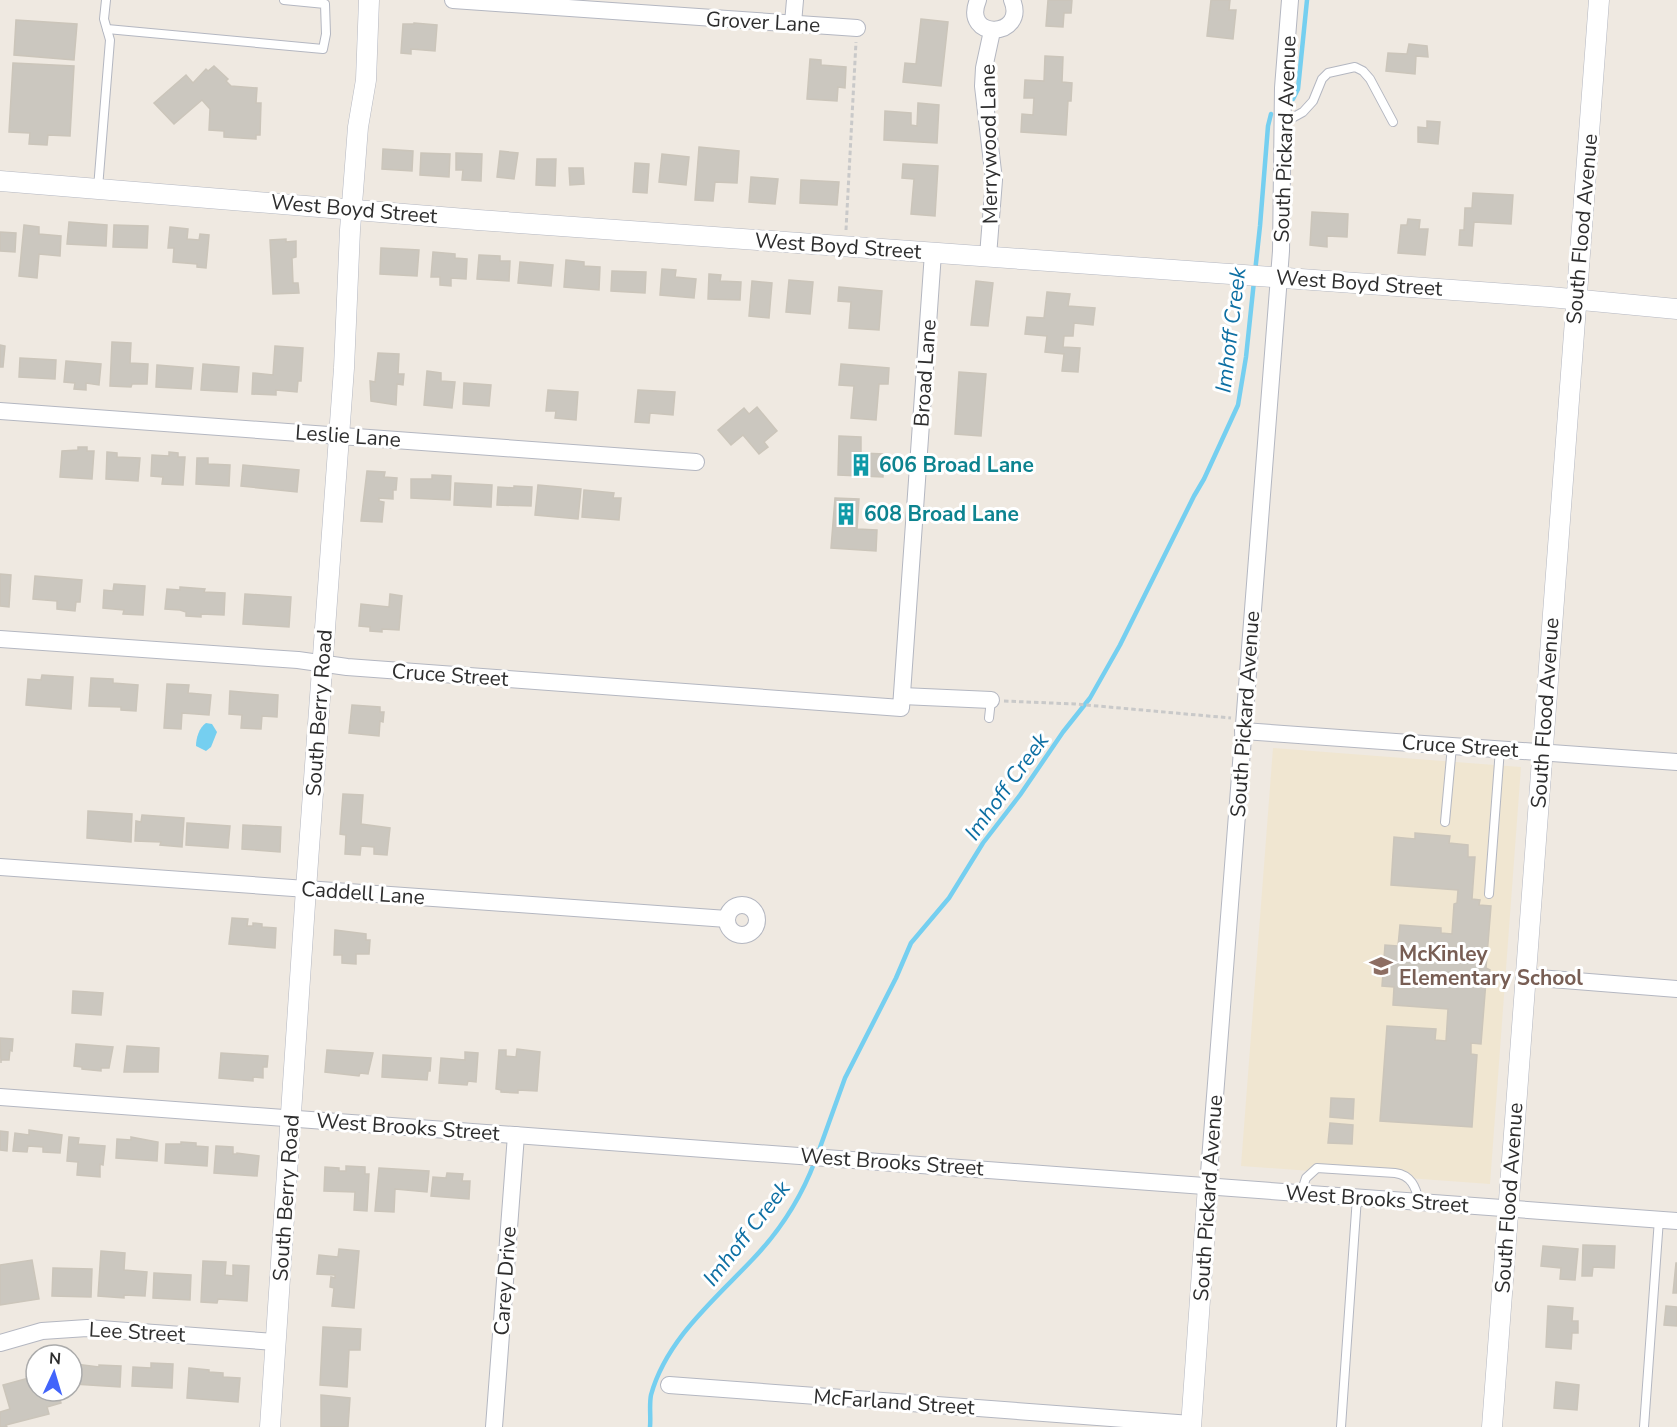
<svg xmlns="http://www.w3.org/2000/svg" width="1677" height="1427" viewBox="0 0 1677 1427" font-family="'Nunito Sans',sans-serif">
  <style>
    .education { fill: #f0e6d1 }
    .water { fill: #75cff0 }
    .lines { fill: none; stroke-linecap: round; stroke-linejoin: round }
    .stream { stroke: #75cff0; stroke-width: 4.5 }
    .building { fill: #cbc7bf; stroke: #cbc5ba; stroke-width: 1.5 }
    .service-casing { stroke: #b4b7c1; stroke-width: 10 }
    .minor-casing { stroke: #b4b7c1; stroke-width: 18 }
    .tertiary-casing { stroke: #b4b7c1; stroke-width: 21 }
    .path { stroke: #c9c9c9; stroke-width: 3; stroke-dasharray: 4.5 3; stroke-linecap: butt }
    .service { stroke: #fff; stroke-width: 8 }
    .minor { stroke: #fff; stroke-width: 16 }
    .tertiary { stroke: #fff; stroke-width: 20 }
    .labels { text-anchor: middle; stroke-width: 6; stroke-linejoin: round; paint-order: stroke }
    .street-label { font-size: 21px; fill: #2e2e2e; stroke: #fff }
    .culture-label { font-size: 21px; font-weight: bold; fill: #0d838f; stroke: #fff; text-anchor: start }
    .education-label { font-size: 21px; font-weight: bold; fill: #785e54; stroke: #fff; text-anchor: start }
    .water-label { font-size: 22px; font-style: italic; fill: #0d6fa3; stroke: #fff }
  </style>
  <rect width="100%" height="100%" fill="#efe9e1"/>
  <polygon class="education" points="1273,748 1521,767 1490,1184 1241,1166"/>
  <path class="water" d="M206 723 212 724 217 732 211 747 206 751 196 746C196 738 199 728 206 723Z"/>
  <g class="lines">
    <g class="stream">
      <polyline points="1293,99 1298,89 1307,0"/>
      <polyline points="1255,272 1260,226 1268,126 1271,114"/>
      <polyline points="818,1153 845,1078 896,978 911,943 949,898 983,843 1020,795 1063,732 1090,698 1120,645 1194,496 1204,479 1238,405 1246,357 1254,281"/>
      <path d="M650 1427C651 1417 649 1405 651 1395 666 1340 714 1300 752 1260 779 1232 801 1198 815 1161"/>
    </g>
  </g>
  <g class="building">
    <polygon points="1048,0 1072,0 1071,13 1064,13 1063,27 1046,26"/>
    <polygon points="1211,0 1230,0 1229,10 1236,10 1233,39 1207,36"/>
    <polygon points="921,19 948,22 941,86 903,82 905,63 916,64"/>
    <polygon points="16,20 77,24 74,60 14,55"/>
    <polygon points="414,23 437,25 435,51 411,49 411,54 401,53 403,24 414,24"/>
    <polygon points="1409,44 1427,46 1428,57 1416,56 1415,74 1386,71 1388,53 1407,54"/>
    <polygon points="1045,56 1063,57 1062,82 1072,83 1071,101 1068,101 1066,135 1021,132 1022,114 1033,115 1034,98 1024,98 1025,80 1044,81"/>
    <polygon points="810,59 821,60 821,65 846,67 845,88 838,87 837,101 807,99"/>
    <polygon points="13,63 74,66 70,136 48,135 47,145 29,144 30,133 9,132"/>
    <polygon points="214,66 228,79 226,81 231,86 257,88 256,103 261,103 260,135 256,135 256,139 224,137 224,131 209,130 210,109 202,100 174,124 154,103 186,75 193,83 206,69 208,71"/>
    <polygon points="918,103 939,105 937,143 884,140 885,111 911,113 911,125 917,126"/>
    <polygon points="1427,121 1440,122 1438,144 1418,142 1418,127 1427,128"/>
    <polygon points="699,147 739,151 737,183 715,182 713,201 695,200"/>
    <polygon points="383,149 413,151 412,171 382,169"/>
    <polygon points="500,151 518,153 514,179 497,177"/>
    <polygon points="421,153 450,154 449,177 420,175"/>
    <polygon points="456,153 482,154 481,181 462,180 463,170 456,170"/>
    <polygon points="662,154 689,157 686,185 659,182"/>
    <polygon points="537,159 556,159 555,186 536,185"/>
    <polygon points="635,163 649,164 647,193 633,192"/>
    <polygon points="903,164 938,166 935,216 911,214 914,179 902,178"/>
    <polygon points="569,168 583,168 584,184 570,185"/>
    <polygon points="751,177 778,179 775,204 749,202"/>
    <polygon points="801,180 839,182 837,205 800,203"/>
    <polygon points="1473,193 1513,195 1511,224 1474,222 1472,246 1459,245 1460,230 1464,230 1465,208 1472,208"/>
    <polygon points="1312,212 1348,214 1347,237 1327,236 1327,247 1310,245"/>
    <polygon points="1408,219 1420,220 1419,229 1428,229 1425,255 1398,253 1401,225 1407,225"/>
    <polygon points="69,222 107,225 106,246 67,244"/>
    <polygon points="24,225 39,227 39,234 61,236 60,256 39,254 37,278 19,276"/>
    <polygon points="114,225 148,226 147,248 113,247"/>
    <polygon points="170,227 188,229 187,239 199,240 200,234 209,235 206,268 197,267 197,264 173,262 174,248 168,248"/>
    <polygon points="0,232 16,233 15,252 0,251"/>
    <polygon points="286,239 286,242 296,241 296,257 292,258 293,283 298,283 299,293 273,294 270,240"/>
    <polygon points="381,248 419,250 417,276 380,274"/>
    <polygon points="433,252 455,254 455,258 467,259 466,279 451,278 451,286 440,285 440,277 431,277"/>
    <polygon points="479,255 500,256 500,261 510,261 509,281 477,279"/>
    <polygon points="566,260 584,262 584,266 600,267 599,290 564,287"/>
    <polygon points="520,262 553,265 551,286 518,283"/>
    <polygon points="662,269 676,270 675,277 696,279 694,298 660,295"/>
    <polygon points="612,271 646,272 645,293 611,291"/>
    <polygon points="709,274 721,275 720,281 741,282 740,300 708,299"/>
    <polygon points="789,280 813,282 810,314 786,312"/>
    <polygon points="752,281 772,283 769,318 749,316"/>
    <polygon points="976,281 993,283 988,326 971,325"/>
    <polygon points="839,287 882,291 879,330 849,328 851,302 838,301"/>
    <polygon points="1047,292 1070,294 1068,306 1095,308 1093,325 1074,323 1073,336 1064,336 1063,347 1080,348 1078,372 1062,371 1064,354 1045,352 1047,336 1025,334 1027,317 1044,318"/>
    <polygon points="112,342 131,343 130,363 148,364 147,384 132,384 131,387 110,386"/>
    <polygon points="0,345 5,346 3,367 0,367"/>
    <polygon points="275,346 303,348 301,381 298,381 297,392 276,390 276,395 252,394 253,373 273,375"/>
    <polygon points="378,353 399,354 398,374 404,374 403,385 397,384 396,405 371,401 370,381 375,382"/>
    <polygon points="20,358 56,360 55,379 19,377"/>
    <polygon points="66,361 101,364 99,385 86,383 86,390 74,389 75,383 64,382"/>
    <polygon points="203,364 239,367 237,392 201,390"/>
    <polygon points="841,364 889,368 888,384 879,384 876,420 851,418 854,386 839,385"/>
    <polygon points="157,365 193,368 191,389 156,387"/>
    <polygon points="427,371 441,373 441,381 455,382 452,408 424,405"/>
    <polygon points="959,372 986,374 981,436 955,434"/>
    <polygon points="464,383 491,385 489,406 463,404"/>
    <polygon points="548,390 578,392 576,420 555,418 556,411 546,411"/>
    <polygon points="638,390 675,392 673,415 650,413 649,423 635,422"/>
    <polygon points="757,407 777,431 764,442 768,447 759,454 743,435 731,445 718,430 744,408 749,414"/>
    <polygon points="839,436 861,437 861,453 884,454 883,477 838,475"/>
    <polygon points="78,447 87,447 87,451 94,451 92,479 60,477 62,451 78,450"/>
    <polygon points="107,452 117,453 117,457 140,458 138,481 106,479"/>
    <polygon points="169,452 178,453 178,457 185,457 183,485 162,484 163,477 151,476 152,455 169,456"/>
    <polygon points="197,458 208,458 208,464 230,465 229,486 196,484"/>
    <polygon points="243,465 299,470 297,492 241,486"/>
    <polygon points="367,471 385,472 384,477 397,478 396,490 393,490 393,499 379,498 379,501 384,502 382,522 361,521"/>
    <polygon points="432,475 451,476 450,500 411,498 411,479 432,479"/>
    <polygon points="455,483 492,485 491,507 454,505"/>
    <polygon points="538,485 581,489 578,519 535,515"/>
    <polygon points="514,486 532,487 531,506 497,505 498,487 514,488"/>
    <polygon points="584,490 614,493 613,498 621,498 619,520 582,517"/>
    <polygon points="835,498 859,499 857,529 877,530 876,551 831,548"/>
    <polygon points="0,574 11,575 9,607 0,606"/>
    <polygon points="35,576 82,580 80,602 76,602 75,611 57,609 57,601 33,599"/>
    <polygon points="114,584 145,586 143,615 123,614 124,610 103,608 104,590 113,591"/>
    <polygon points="180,587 205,589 204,592 225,593 224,615 201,614 201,617 186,616 186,612 180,610 165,609 167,589 180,590"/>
    <polygon points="245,594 291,597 289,627 243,624"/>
    <polygon points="390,594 402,596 399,630 382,629 382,632 370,631 370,627 359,626 361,604 389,607"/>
    <polygon points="42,675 73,677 71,709 26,705 28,679 41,680"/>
    <polygon points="91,678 113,679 113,683 138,685 136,711 121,710 121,707 89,706"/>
    <polygon points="167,684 189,685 188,693 211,695 209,715 182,713 181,729 164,728"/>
    <polygon points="230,691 278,695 277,717 262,716 261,729 241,728 242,715 229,714"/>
    <polygon points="352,705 380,707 380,712 384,712 383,722 380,721 379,736 349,733"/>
    <polygon points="343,794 363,795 361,824 390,828 387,855 374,854 374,847 361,846 360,855 345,854 346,835 340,834"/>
    <polygon points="88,811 132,814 131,842 87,838"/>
    <polygon points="142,815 184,818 182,847 160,845 161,842 135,841 136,821 141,822"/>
    <polygon points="187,823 230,826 228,848 186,845"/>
    <polygon points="243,825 281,827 280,852 242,849"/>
    <polygon points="1415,833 1450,836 1449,843 1468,845 1468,857 1475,857 1472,899 1480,900 1479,905 1491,906 1486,968 1490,970 1489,981 1486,981 1481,1044 1471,1043 1471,1054 1477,1055 1472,1127 1380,1121 1387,1026 1436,1029 1435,1040 1446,1041 1448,1009 1393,1005 1394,987 1382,986 1385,945 1398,946 1400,925 1441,928 1441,933 1452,934 1454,904 1457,903 1458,890 1391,885 1394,837 1415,839"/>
    <polygon points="232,918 248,919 247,926 253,926 253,923 262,924 262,927 276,928 275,948 229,944"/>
    <polygon points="335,930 366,934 366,940 370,940 369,954 356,954 356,964 342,963 342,955 334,955"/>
    <polygon points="73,991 103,993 101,1015 72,1013"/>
    <polygon points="0,1038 13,1039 12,1051 10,1050 9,1060 1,1060 1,1063"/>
    <polygon points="76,1044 113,1047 109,1068 101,1068 101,1071 82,1069 82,1067 74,1066"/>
    <polygon points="127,1046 159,1048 158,1072 124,1072"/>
    <polygon points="517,1049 540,1052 537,1091 518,1090 518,1093 501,1092 501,1090 496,1089 499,1050 506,1050 506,1056 516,1057"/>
    <polygon points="327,1050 373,1053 368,1074 360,1073 359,1076 325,1072"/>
    <polygon points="465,1052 478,1053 476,1082 468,1081 467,1085 439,1083 441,1058 465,1060"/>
    <polygon points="221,1053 268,1056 267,1067 263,1067 263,1078 253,1077 253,1081 219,1078"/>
    <polygon points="383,1055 431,1058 430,1071 428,1071 427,1080 382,1077"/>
    <polygon points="1331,1098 1354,1099 1353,1119 1330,1117"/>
    <polygon points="1330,1123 1353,1125 1352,1144 1328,1143"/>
    <polygon points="29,1130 62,1135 60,1153 43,1152 43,1147 28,1146 27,1152 13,1151 15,1133 29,1135"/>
    <polygon points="0,1131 8,1132 7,1151 0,1150"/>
    <polygon points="69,1137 79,1138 78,1144 105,1146 103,1165 100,1164 100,1177 77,1175 78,1162 67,1161"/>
    <polygon points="131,1137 158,1142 157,1161 116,1158 117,1139 131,1140"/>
    <polygon points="181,1142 196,1143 196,1146 208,1147 207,1166 165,1163 166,1144 181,1144"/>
    <polygon points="216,1146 233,1147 233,1154 237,1154 237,1153 259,1156 257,1176 214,1173"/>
    <polygon points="346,1166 365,1167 365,1174 369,1174 367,1211 354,1210 355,1192 324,1191 325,1167 339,1168 339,1171 346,1171"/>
    <polygon points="379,1168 429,1171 427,1192 395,1189 394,1212 375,1211"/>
    <polygon points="447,1173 463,1174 462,1181 470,1181 469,1199 431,1196 433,1177 446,1178"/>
    <polygon points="1583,1245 1615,1246 1614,1268 1593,1267 1592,1276 1582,1276"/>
    <polygon points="1543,1246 1578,1249 1575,1280 1560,1279 1561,1268 1541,1266"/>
    <polygon points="339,1249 359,1251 354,1308 332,1306 334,1288 330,1287 331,1277 335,1278 335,1275 317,1274 319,1255 338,1257"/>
    <polygon points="101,1251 125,1253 124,1270 147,1272 145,1296 124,1295 124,1298 98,1296"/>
    <polygon points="32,1260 39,1299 0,1305 0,1265"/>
    <polygon points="203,1261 226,1262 225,1275 233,1276 233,1265 249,1266 247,1301 218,1299 217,1303 201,1302"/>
    <polygon points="1676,1263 1677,1263 1677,1293 1673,1293"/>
    <polygon points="53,1268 92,1269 91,1297 52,1296"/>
    <polygon points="154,1273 191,1275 190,1300 153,1298"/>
    <polygon points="1548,1306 1573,1308 1572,1321 1578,1321 1578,1333 1572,1333 1571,1349 1546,1347"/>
    <polygon points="1666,1306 1677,1307 1677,1326 1664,1325"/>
    <polygon points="323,1327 361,1329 360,1350 349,1350 347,1387 320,1385"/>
    <polygon points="151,1363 173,1364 172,1388 132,1386 133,1367 151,1368"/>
    <polygon points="75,1364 99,1367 99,1365 121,1366 120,1387 74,1384"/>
    <polygon points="189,1368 209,1370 209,1372 223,1373 223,1377 240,1378 238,1402 187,1398"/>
    <polygon points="36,1376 36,1391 58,1391 61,1403 47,1407 49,1414 6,1425 7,1427 0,1427 0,1412 10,1409 3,1385"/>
    <polygon points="1556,1382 1579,1385 1577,1410 1554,1408"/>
    <polygon points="321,1395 350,1398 348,1427 321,1427"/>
  </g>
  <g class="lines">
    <g class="service-casing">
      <g id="service">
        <polyline points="107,29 323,49 326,34 325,4 284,0"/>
        <polyline points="1283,123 1303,112 1313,101 1322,79 1328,73 1355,67 1363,71 1370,79 1393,122"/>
        <polyline points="98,188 110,40 104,19 106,0"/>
        <polyline points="989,718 991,700"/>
        <polyline points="1445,822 1452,746"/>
        <polyline points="1489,894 1500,749"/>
        <path d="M1301 1193 1306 1178 1317 1168 1395 1173C1411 1175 1416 1187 1419 1202"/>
        <polyline points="1341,1427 1357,1197"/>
        <polyline points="1644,1427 1659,1219"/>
      </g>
    </g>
    <g class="minor-casing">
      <g id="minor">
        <polyline points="453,0 857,28"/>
        <path d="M978 0C961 41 1028 38 1012 0"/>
        <polyline points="793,23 795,0"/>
        <polyline points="988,256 994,180 983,86 984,68 992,31"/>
        <polyline points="0,411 696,462"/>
        <polyline points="0,639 298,660 347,667 901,708 933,253"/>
        <polyline points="902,696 991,700"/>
        <polyline points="1243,731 1677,762"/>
        <polyline points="0,867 727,919"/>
        <circle cx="742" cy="920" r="15"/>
        <polyline points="1526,977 1677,989"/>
        <polyline points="0,1097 1677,1221"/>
        <polyline points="1208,1186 1281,251 1283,88 1290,0"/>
        <polyline points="0,1343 42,1331 87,1328 275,1342"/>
        <polyline points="669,1385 1191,1424"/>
        <polyline points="494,1427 516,1135"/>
      </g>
    </g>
    <g class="tertiary-casing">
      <g id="tertiary">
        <polyline points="0,181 478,220 1550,297 1677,309"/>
        <polyline points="270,1427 306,889 344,368 350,230 358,127 366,80 369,0"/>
        <polyline points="1191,1427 1208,1186"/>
        <polyline points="1492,1427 1599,0"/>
      </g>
    </g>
    <g class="path">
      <polyline points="846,230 856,42"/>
      <polyline points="1004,701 1075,704 1231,718"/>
    </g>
    <use href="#service" class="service"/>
    <use href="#minor" class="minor"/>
    <use href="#tertiary" class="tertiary"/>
  </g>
  <defs>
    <g id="building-bare" transform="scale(1.8)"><path d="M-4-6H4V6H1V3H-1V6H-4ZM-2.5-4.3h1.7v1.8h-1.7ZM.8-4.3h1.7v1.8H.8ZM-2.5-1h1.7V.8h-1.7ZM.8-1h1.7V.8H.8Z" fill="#0f9aa8" stroke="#fff" stroke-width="2.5" paint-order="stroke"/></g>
    <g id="school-bare" transform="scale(1.8)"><path d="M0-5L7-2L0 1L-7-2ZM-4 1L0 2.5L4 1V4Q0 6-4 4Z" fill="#8d6e63" stroke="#fff" stroke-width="2.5" paint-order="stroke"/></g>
  </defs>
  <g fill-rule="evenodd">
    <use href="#building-bare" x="861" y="465"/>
    <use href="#building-bare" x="846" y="514"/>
    <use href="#school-bare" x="1381" y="966"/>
  </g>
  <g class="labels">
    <g class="street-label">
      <text transform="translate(763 22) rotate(3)" y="7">Grover Lane</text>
      <text transform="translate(1285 139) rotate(-88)" y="7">South Pickard Avenue</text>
      <text transform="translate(989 144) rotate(-91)" y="7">Merrywood Lane</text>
      <text transform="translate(354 209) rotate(5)" y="7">West Boyd Street</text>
      <text transform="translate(1582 229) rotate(-85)" y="7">South Flood Avenue</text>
      <text transform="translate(838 246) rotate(4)" y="7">West Boyd Street</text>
      <text transform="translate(1359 283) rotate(4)" y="7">West Boyd Street</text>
      <text transform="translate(925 373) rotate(-86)" y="7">Broad Lane</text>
      <text transform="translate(348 436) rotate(4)" y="7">Leslie Lane</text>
      <text transform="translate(450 675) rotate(4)" y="7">Cruce Street</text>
      <text transform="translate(319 713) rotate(-86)" y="7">South Berry Road</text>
      <text transform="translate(1545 713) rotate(-86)" y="7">South Flood Avenue</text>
      <text transform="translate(1245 714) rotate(-86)" y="7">South Pickard Avenue</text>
      <text transform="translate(1460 746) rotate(4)" y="7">Cruce Street</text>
      <text transform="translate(363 893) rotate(4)" y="7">Caddell Lane</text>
      <text transform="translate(408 1127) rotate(4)" y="7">West Brooks Street</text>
      <text transform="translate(892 1162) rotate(4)" y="7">West Brooks Street</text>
      <text transform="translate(286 1198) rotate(-86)" y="7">South Berry Road</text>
      <text transform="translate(1208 1198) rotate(-86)" y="7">South Pickard Avenue</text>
      <text transform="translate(1509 1198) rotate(-86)" y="7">South Flood Avenue</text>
      <text transform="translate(1377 1199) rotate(4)" y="7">West Brooks Street</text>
      <text transform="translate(505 1281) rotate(-86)" y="7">Carey Drive</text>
      <text transform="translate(137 1332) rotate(3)" y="7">Lee Street</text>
      <text transform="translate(894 1402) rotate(4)" y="7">McFarland Street</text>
    </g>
    <g class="culture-label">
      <text x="879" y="472">606 Broad Lane</text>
      <text x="864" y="521">608 Broad Lane</text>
    </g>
    <g class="education-label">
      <text x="1399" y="961">McKinley<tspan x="1399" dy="24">Elementary School</tspan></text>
    </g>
    <g class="water-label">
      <text transform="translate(1230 330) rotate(-83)" y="8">Imhoff Creek</text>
      <text transform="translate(1006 786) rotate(-54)" y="8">Imhoff Creek</text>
      <text transform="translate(746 1233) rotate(-52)" y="8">Imhoff Creek</text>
    </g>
  </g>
  <g transform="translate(54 1373) rotate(4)"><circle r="28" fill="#ffffff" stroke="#ababab" stroke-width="1.5"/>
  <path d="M0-4.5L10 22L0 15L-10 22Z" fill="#4264fb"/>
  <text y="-9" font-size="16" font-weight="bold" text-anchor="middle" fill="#2e2e2e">N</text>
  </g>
</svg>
